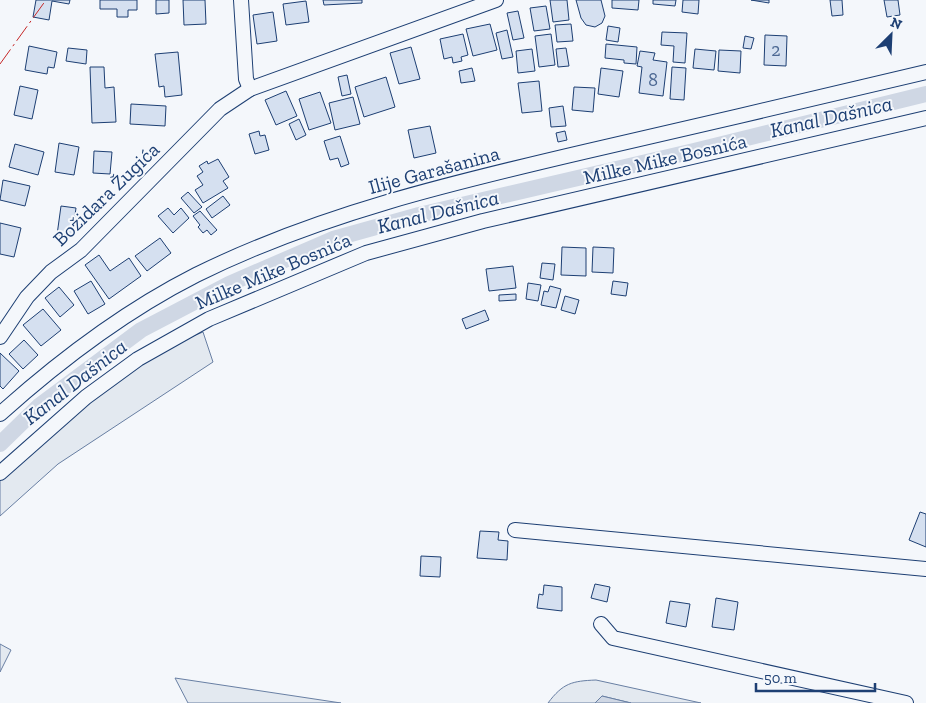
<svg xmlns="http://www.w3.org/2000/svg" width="926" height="703" viewBox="0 0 926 703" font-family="'Zilla Slab',serif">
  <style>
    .green { fill: #e3e9f0; stroke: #687fa3 }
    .water { fill: #cfd7e4; stroke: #687fa3 }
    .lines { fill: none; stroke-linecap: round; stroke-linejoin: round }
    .canal { stroke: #cfd7e4; stroke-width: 16 }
    .building { fill: #d5e0f0; stroke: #1d3f73 }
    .street-casing { stroke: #1d3f73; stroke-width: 16 }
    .street { stroke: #f4f7fb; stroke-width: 14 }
    .power { stroke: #c62828; stroke-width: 1; stroke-dasharray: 18 4 2.5 4; stroke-linecap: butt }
    .labels { text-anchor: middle; stroke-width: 4; stroke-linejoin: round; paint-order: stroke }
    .number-label { font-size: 18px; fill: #4b6792 }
    .street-label { font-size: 20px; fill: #1d3f73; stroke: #f4f7fb }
    .water-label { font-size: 21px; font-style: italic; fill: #1d3f73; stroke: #f4f7fb }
  </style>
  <rect width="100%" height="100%" fill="#f4f7fb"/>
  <g class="green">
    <path d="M203 332 213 362 58 464 0 516V480C60 424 125 361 203 332Z"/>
    <polygon points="0,644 11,650 0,672"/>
    <polygon points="175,678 341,703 188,703"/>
    <path d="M596 680 701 703H631L602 696 595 703H548C563 683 572 681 596 680Z"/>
  </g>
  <polygon class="water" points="602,696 631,703 595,703"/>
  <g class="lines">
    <polyline class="canal" points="0,444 39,406 141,330 229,284 333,239 419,215 694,151 926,94"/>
  </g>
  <g class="building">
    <polygon points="36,0 70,0 69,4 52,1 49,20 33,17"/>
    <polygon points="100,0 137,0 137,10 128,10 128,17 117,17 117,9 100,9"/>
    <polygon points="156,0 169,0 169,13 156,14"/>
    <polygon points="183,0 205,0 206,24 184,25"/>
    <polygon points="323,0 362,0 362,3 324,5"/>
    <polygon points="550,0 567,0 569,20 553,22"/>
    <polygon points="576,0 601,0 605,16 602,23 595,27 586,25 581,18"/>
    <polygon points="612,0 639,0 638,10 612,8"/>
    <polygon points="653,0 676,0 675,6 653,4"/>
    <polygon points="683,0 699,0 698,14 682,12"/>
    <polygon points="751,0 769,0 769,3"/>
    <polygon points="830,0 842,0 843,15 832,16"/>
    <polygon points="884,0 898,0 900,15 887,17"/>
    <polygon points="306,1 309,22 286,25 283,4"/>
    <polygon points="546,6 550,29 534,31 530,8"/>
    <polygon points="518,11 524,38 513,40 507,13"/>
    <polygon points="273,12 277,41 257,44 253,15"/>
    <polygon points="490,24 497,50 473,56 466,29"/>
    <polygon points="571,24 573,41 557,42 555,25"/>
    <polygon points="608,26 620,28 618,42 606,40"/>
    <polygon points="507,30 513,57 502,59 496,33"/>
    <polygon points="662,32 687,33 685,63 673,62 674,46 661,45"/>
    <polygon points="463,34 468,55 461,57 462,61 453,63 452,57 444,59 440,39"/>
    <polygon points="551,34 555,65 539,67 535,36"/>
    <polygon points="765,35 787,36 786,66 764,65"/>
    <polygon points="745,36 754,38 751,49 743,48"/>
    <polygon points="606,44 637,47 636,64 624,63 624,60 605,58"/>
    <polygon points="29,46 57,52 54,68 48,67 47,74 25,70"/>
    <polygon points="411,47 420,79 399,84 390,53"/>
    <polygon points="68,48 87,50 86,64 66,61"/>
    <polygon points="566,48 569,66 558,67 556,49"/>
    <polygon points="532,49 535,71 518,73 516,51"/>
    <polygon points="695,49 716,51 714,70 693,68"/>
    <polygon points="719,50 741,51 740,73 718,71"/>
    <polygon points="640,51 655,53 653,60 667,62 663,96 639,93 642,67 637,66"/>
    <polygon points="178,52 182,95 165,97 164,86 159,87 155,54"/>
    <polygon points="90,67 104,67 105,88 114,87 116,122 92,123"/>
    <polygon points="672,67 686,68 684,100 670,99"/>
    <polygon points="472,68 475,81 461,83 459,71"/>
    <polygon points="601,68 623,71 619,97 598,94"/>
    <polygon points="347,75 351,94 342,96 338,77"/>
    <polygon points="386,77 395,107 364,117 355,87"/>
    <polygon points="539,81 542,111 522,113 518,83"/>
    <polygon points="20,86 38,90 32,119 14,115"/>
    <polygon points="574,87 595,88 593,112 572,110"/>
    <polygon points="286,91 297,116 276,125 265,100"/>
    <polygon points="320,92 331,123 309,130 299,99"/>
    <polygon points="353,97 360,124 335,130 329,103"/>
    <polygon points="131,104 166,106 165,126 130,124"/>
    <polygon points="563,106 566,126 551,127 549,108"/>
    <polygon points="299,119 306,135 296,140 289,124"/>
    <polygon points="430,126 436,153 414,158 408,130"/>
    <polygon points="259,131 260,136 265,135 269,150 255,154 249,134"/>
    <polygon points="565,131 567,140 558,142 556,133"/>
    <polygon points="340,136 349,164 341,167 338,158 330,160 324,141"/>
    <polygon points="59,143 79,147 74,175 55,172"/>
    <polygon points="15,144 44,152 38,175 9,167"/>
    <polygon points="94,151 112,152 110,174 93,173"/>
    <polygon points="218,159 229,177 223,181 228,188 203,203 195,190 203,185 197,176 203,172 199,166 207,161 208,164"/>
    <polygon points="3,180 30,186 25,206 0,200"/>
    <polygon points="188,192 202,207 194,213 181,198"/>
    <polygon points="223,196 230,205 212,218 206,209"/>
    <polygon points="61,206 76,208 72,237 57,235"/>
    <polygon points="168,208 174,215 181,208 189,218 173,233 158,216"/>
    <polygon points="200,211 217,230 211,235 207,230 203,233 198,227 200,225 193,216"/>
    <polygon points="0,223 21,228 14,257 0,254"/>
    <polygon points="160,238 171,253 147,271 135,256"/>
    <polygon points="562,247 586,248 586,276 561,275"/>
    <polygon points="593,247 614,248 613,273 592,272"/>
    <polygon points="99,255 110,271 129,258 141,276 109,299 85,265"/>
    <polygon points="542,263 555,264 553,280 540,278"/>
    <polygon points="513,266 516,288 489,291 486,269"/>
    <polygon points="91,281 105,304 88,314 74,291"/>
    <polygon points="613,281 628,283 626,296 611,294"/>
    <polygon points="528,283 541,285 538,301 526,299"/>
    <polygon points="550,286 561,289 556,308 541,305 544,291 548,292"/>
    <polygon points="59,287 74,305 60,317 45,298"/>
    <polygon points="516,294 516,300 499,301 499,295"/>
    <polygon points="565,296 579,300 575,314 561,310"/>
    <polygon points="43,309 61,330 41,346 23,325"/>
    <polygon points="485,310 489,320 466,329 462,319"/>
    <polygon points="24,340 38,355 23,369 9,354"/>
    <polygon points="0,353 19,371 3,389 0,386"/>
    <polygon points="920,512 926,514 926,547 909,540"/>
    <polygon points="480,531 499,532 498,540 508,541 507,560 477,558"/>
    <polygon points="421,556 441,557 440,577 420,576"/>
    <polygon points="595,584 610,587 607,602 591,598"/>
    <polygon points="544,585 562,587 562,611 537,608 539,594 543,595"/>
    <polygon points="716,598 738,602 734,630 712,627"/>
    <polygon points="670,601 690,604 686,627 666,623"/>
  </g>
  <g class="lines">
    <g class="street-casing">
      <g id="street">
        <polyline points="241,0 246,79 250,89"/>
        <polyline points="0,337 27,297 51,272 81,250 220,109 250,89 496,0"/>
        <path d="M0 414C59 361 125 311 196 275 319 214 455 182 588 151 701 125 813 99 926 72"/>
        <polyline points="0,473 86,397 138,359 209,319 366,253 483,221 926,118"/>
        <polyline points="515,530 926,569"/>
        <polyline points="601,624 613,638 906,703"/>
      </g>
    </g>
    <use href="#street" class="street"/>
    <polyline class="power" points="0,64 46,0"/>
  </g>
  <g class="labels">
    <g class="number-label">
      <text x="776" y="56">2</text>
      <text x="653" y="86">8</text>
    </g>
    <g class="street-label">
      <text transform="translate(665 159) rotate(-13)" y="7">Milke Mike Bosnića</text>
      <text transform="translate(434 170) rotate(-15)" y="7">Ilije Garašanina</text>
      <text transform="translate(106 194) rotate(-44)" y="7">Božidara Žugića</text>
      <text transform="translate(273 271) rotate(-23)" y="7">Milke Mike Bosnića</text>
    </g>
    <g class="water-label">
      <text transform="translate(831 117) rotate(-13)" y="7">Kanal Dašnica</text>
      <text transform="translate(438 212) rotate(-14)" y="7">Kanal Dašnica</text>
      <text transform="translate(75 382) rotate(-38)" y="7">Kanal Dašnica</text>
    </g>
  </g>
  <g transform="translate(891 35) rotate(24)" stroke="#f4f7fb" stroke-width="4" paint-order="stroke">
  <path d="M0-4L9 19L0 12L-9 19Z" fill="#1d3f73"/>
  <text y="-8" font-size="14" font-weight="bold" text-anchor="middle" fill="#1d3f73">N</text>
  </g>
  <path d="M756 683v8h119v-8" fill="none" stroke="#1d3f73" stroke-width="2.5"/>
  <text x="764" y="683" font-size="15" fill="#1d3f73" stroke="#f4f7fb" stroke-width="4" paint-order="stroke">50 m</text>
</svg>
